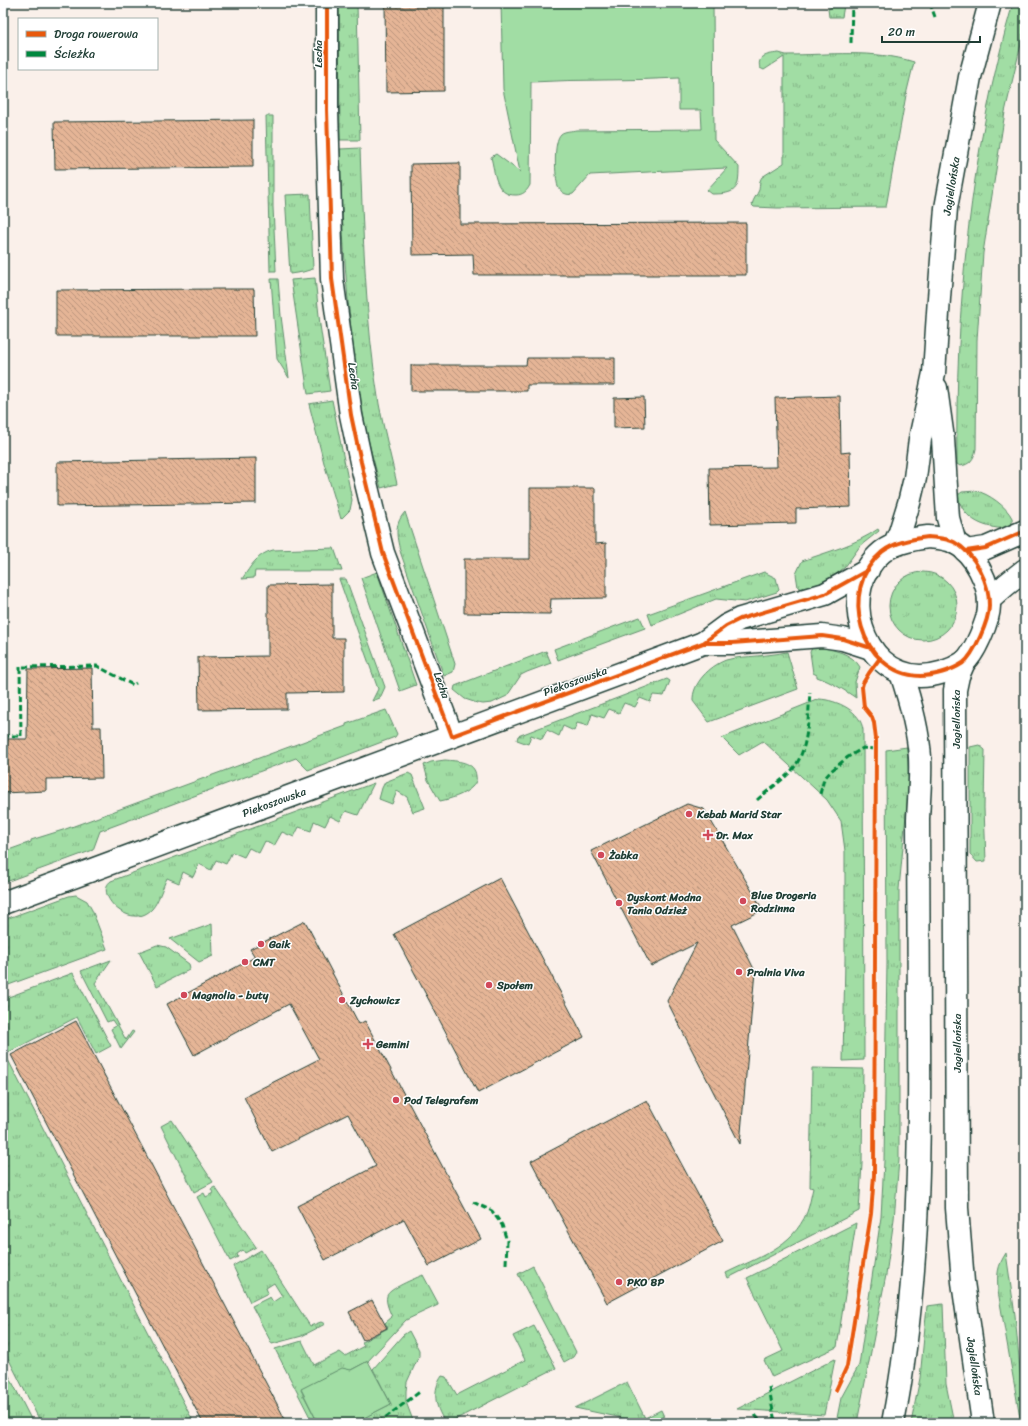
<svg xmlns="http://www.w3.org/2000/svg" width="1028" height="1426" viewBox="0 0 1028 1426" font-family="Sriracha,sans-serif">
  <style>
    .grass { fill: url(#grass-tufts); stroke: #608d6c }
    .green { fill: #a1dda4; stroke: #608d6c }
    .building { fill: url(#building-back-hatch); stroke: #1f3d34 }
    .lines { fill: none; stroke-linecap: round; stroke-linejoin: round }
    .minor-casing { stroke: #1f3d34; stroke-width: 25 }
    .tertiary-casing { stroke: #1f3d34; stroke-width: 25 }
    .minor { stroke: #fff; stroke-width: 22 }
    .tertiary { stroke: #fff; stroke-width: 22 }
    .quiet { stroke: #00873e; stroke-width: 3; stroke-dasharray: 6 3; stroke-linecap: butt }
    .cycleway-casing { stroke: #fff; stroke-width: 6 }
    .cycleway { stroke: #e8590c; stroke-width: 4 }
    .poi-dot { fill: #d1495b; stroke: #fff; stroke-width: 1.5 }
    .labels { text-anchor: middle; stroke-width: 3; stroke-linejoin: round; paint-order: stroke }
    .street-label { font-size: 11px; fill: #1f3d34; stroke: #fff }
    .poi-label { font-size: 11px; font-weight: bold; fill: #1f3d34; stroke: #fff; text-anchor: start }
  </style>
  <defs>
    <pattern id="grass-tufts" width="24" height="20" patternUnits="userSpaceOnUse"><rect width="24" height="20" fill="#a1dda4"/><path d="M3 7l-1-3M5 7V3M7 7l1-3M15 17l-1-3M17 17v-4M19 17l1-3" fill="none" stroke="#83b486"/></pattern>
    <pattern id="building-back-hatch" width="6" height="6" patternUnits="userSpaceOnUse"><rect width="6" height="6" fill="#e5b596"/><path d="M-1 5l2 2M0 0l6 6M5-1l2 2" fill="none" stroke="#b9947b"/></pattern>
  </defs>
  <rect width="100%" height="100%" fill="#faf0ea"/>
  <filter id="ink" filterUnits="userSpaceOnUse"><feTurbulence type="fractalNoise" baseFrequency=".025" numOctaves="2"/><feDisplacementMap in="SourceGraphic" scale="8" xChannelSelector="R" yChannelSelector="G"/><feConvolveMatrix kernelMatrix="1 2 1 2 8 2 1 2 1" color-interpolation-filters="sRGB"/></filter>
  <g filter="url(#ink)">
    <g class="grass">
      <polygon points="339,3 357,3 360,140 340,140"/>
      <polygon points="827,3 846,3 846,4 844,5 842,17 829,17 828,9 834,6 833,4 829,5"/>
      <path d="M1013 3H1025V27L1005 112 983 253 977 340 976 449C974 459 970 465 960 466L957 464C955 309 970 152 1013 3Z"/>
      <path d="M779 53 786 55C828 55 873 49 914 62L906 95 886 207 777 208 754 207 752 205C753 199 757 195 759 190 760 185 759 181 762 177L784 163V57L764 70 760 68C756 55 770 54 779 53Z"/>
      <polygon points="266,116 273,116 273,207 276,271 270,271"/>
      <path d="M360 148C363 234 365 319 379 404 384 431 391 457 397 484L381 488C375 465 368 443 364 420 348 331 342 240 340 149Z"/>
      <polygon points="310,194 313,269 303,272 290,274 285,195"/>
      <polygon points="315,278 320,325 330,391 308,394 291,280"/>
      <polygon points="271,279 278,279 281,316 289,378 277,359"/>
      <polygon points="332,400 352,500 350,510 341,519 324,463 309,404"/>
      <path d="M976 491C988 493 1007 507 1012 518 1013 522 1011 525 1010 528 988 530 962 521 958 495L962 492Z"/>
      <path d="M405 512 455 664 453 672 444 676 401 554C397 539 393 525 405 512Z"/>
      <path d="M878 529 879 531 860 546 845 567 834 576 824 583 805 590 798 587 796 574 802 561C827 552 855 545 878 529Z"/>
      <path d="M334 548 342 571H255L254 578 242 579C251 566 257 554 273 550Z"/>
      <polygon points="377,572 416,685 400,691 361,578"/>
      <polygon points="764,572 776,578 779,590 777,592 745,602 716,599 652,625 648,614"/>
      <circle cx="923" cy="606" r="34"/>
      <polygon points="339,579 346,579 385,687 380,698 372,701 378,689"/>
      <polygon points="640,617 645,628 558,660 554,649"/>
      <path d="M817 647C832 649 852 653 860 667L855 682 856 698C843 689 831 682 817 677V675L813 673 810 652 812 648Z"/>
      <polygon points="546,651 551,663 527,672 521,675 507,696 492,703 483,704 477,703 465,699 454,690 455,686"/>
      <path d="M787 652 798 689 709 722 693 701C692 683 710 666 726 660 736 657 747 657 757 656 767 655 777 654 787 652Z"/>
      <polygon points="667,679 670,681 664,696 653,695 650,702 640,698 635,707 624,703 619,713 609,709 604,718 592,714 588,726 577,723 574,731 563,726 559,736 547,730 542,739 531,735 528,744 517,740 518,736"/>
      <path d="M819 699C837 700 861 711 863 730L864 1060 843 1061 845 960V851L841 821 827 800 763 741 739 755 722 738Z"/>
      <polygon points="386,710 397,734 395,737 308,770 296,758 100,831 93,850 3,883 3,852 31,842 31,840 63,830 346,726 346,724"/>
      <polygon points="979,745 985,750 984,808 986,861 977,862 970,854 970,747"/>
      <polygon points="907,747 909,783 899,889 899,1160 894,1219 886,1275 857,1423 836,1423 841,1398 859,1365 881,1217 884,1161 887,963 886,750"/>
      <path d="M445 760C456 761 475 761 476 776 477 781 475 784 472 787 464 795 450 799 440 801L428 780 424 765 431 762Z"/>
      <polygon points="408,773 412,775 425,808 413,812 407,797 397,791 392,804 379,799 382,788 385,782"/>
      <path d="M374 783 358 815 346 811 340 821 330 816 325 826 314 821 311 831 299 827 294 837 282 832 274 846 265 841 259 853 249 848 244 857 232 852 226 864 216 860 211 870 199 864 193 877 183 872 179 883 167 878C162 888 159 901 152 909 130 932 93 893 111 881Z"/>
      <polygon points="76,895 87,901 92,910 107,949 3,987 3,920 69,896"/>
      <polygon points="212,924 213,956 199,962 170,939"/>
      <polygon points="157,945 166,947 189,964 190,968 189,970 157,986 139,952"/>
      <polygon points="111,960 95,983 126,1040 132,1031 134,1032 121,1049 111,1029 116,1026 112,1020 107,1022 81,971"/>
      <polygon points="73,973 111,1046 96,1054 77,1017 5,1054 194,1423 41,1423 3,1348 3,999"/>
      <path d="M812 1068 863 1069 862 1164 859 1211 728 1278 726 1273C758 1257 792 1248 807 1212 810 1204 811 1196 813 1188L810 1187Z"/>
      <polygon points="172,1120 213,1182 194,1192 161,1126"/>
      <polygon points="215,1187 256,1247 245,1253 243,1250 237,1254 238,1257 230,1261 197,1197 204,1193 206,1197 213,1193 211,1189"/>
      <polygon points="856,1223 837,1347 772,1377 764,1360 783,1351 747,1278"/>
      <polygon points="261,1250 310,1326 321,1322 325,1324 302,1336 272,1344 252,1306 270,1297 273,1302 282,1296 274,1283 266,1288 268,1293 250,1302 233,1266"/>
      <path d="M1006 1253 1015 1315 1025 1423H1021L998 1291C997 1274 997 1267 1006 1253Z"/>
      <polygon points="533,1266 576,1352 573,1357 564,1362 518,1274"/>
      <path d="M423 1275 438 1303V1305L406 1320 368 1361 351 1370 301 1390 318 1423H313L275 1349 302 1341 314 1365 340 1352 345 1356 364 1346 362 1342 388 1328 385 1323 392 1317C390 1312 385 1302 387 1296 388 1289 416 1278 423 1275Z"/>
      <polygon points="943,1304 946,1384 954,1423 911,1423 920,1378 927,1306"/>
      <path d="M534 1326 556 1368 456 1419 448 1421 444 1420C435 1407 432 1390 442 1376L446 1377 457 1395 525 1360 513 1336Z"/>
      <polygon points="409,1331 419,1350 419,1356 407,1382 406,1391 406,1402 414,1423 366,1423 363,1418 391,1404 373,1369 403,1335"/>
      <polygon points="835,1359 824,1415 737,1409"/>
      <polygon points="3,1364 33,1423 3,1423"/>
      <polygon points="627,1382 645,1418 661,1410 667,1423 646,1423 575,1408"/>
    </g>
    <g class="green">
      <path d="M501 3H713L714 140 739 167C739 190 736 194 712 194L707 190 727 168 590 175 573 194C566 196 561 192 558 187 555 176 553 141 561 134 564 131 572 131 576 130L702 129 701 110H679V78C630 81 580 79 531 82L530 185C527 191 523 195 516 195 495 196 495 172 491 157L496 154 520 172 503 89Z"/>
      <polygon points="368,1361 391,1404 354,1423 318,1423 301,1389 342,1368 351,1370"/>
    </g>
    <g class="building">
      <polygon points="385,3 444,3 444,91 386,92"/>
      <polygon points="253,120 253,167 55,169 54,122"/>
      <polygon points="460,163 460,224 746,223 746,275 474,275 473,254 412,255 411,164"/>
      <polygon points="222,289 254,289 255,336 56,336 56,290"/>
      <polygon points="527,358 615,358 615,385 527,385 527,391 411,391 411,365 526,365"/>
      <polygon points="840,396 841,453 850,452 851,507 796,509 796,523 710,525 709,468 777,467 775,398"/>
      <polygon points="644,397 645,427 614,428 614,398"/>
      <polygon points="256,458 256,503 57,506 57,462"/>
      <polygon points="530,488 595,488 595,544 606,543 606,598 551,599 550,614 464,613 464,559 530,559"/>
      <polygon points="332,584 332,638 344,638 344,692 287,693 287,709 199,710 198,657 268,656 268,585"/>
      <polygon points="92,668 93,727 101,727 102,778 46,779 46,791 3,793 3,739 27,739 28,669"/>
      <polygon points="687,804 704,809 763,910 732,925 755,971 740,1144 667,1001 697,943 651,966 591,851"/>
      <polygon points="500,878 584,1037 478,1093 394,934"/>
      <polygon points="305,921 359,1024 365,1021 481,1239 429,1266 404,1219 325,1260 297,1206 376,1166 348,1114 272,1152 244,1097 319,1059 289,1004 194,1055 167,1004 255,957 250,949"/>
      <polygon points="76,1021 246,1345 287,1423 203,1423 11,1055"/>
      <polygon points="647,1100 723,1241 607,1303 531,1161"/>
      <polygon points="372,1300 387,1328 363,1340 349,1312"/>
    </g>
    <g class="lines">
      <g class="minor-casing">
        <g id="minor">
          <polyline points="327,3 327,110 332,279 351,415 361,462 383,553 452,736"/>
          <polyline points="966,551 986,548 1025,531"/>
          <polyline points="989,600 1006,585 1025,570"/>
          <polyline points="703,643 732,643 822,636 843,639 871,648"/>
          <polyline points="3,903 703,643 726,626 740,619 825,594 868,570"/>
        </g>
      </g>
      <g class="tertiary-casing">
        <g id="tertiary">
          <polyline points="936,388 943,439 948,518 955,543"/>
          <path d="M928 537C937 538 946 538 954 542 975 553 990 584 989 606 989 620 974 655 963 663 951 671 934 676 920 676 860 674 837 589 882 552 895 542 912 539 928 537Z"/>
          <polyline points="894,545 900,532 909,503 915,478 920,439 934,373 939,298 946,208 970,77 990,3"/>
          <polyline points="964,662 958,676 955,690 957,1208 963,1282 983,1423"/>
          <path d="M893 1423C918 1294 920 1163 919 1032 919 961 918 890 918 819 919 798 921 778 920 757 918 728 910 700 901 673"/>
        </g>
      </g>
      <use href="#minor" class="minor"/>
      <use href="#tertiary" class="tertiary"/>
      <g class="quiet">
        <polyline points="930,3 935,17"/>
        <polyline points="851,43 852,3"/>
        <polyline points="3,736 21,736 20,667 97,666 133,685 136,683"/>
        <polyline points="820,794 824,779 831,771 848,757 863,748 875,749"/>
        <path d="M757 800C768 790 782 781 792 770 809 751 808 716 810 692"/>
        <polyline points="473,1202 492,1211 502,1225 507,1241 506,1264"/>
        <polyline points="769,1387 774,1417 777,1423"/>
        <polyline points="755,1415 762,1423"/>
        <polyline points="378,1423 421,1391"/>
      </g>
      <g class="cycleway-casing">
        <g id="cycleway">
          <polyline points="327,3 327,110 332,279 351,415 361,462 383,553 452,736 703,643 726,626 740,619 825,594 868,570"/>
          <path d="M928 537C937 538 946 538 954 542 975 553 990 584 989 606 989 620 974 655 963 663 951 671 934 676 920 676 860 674 837 589 882 552 895 542 912 539 928 537Z"/>
          <polyline points="966,551 986,548 1025,531"/>
          <polyline points="703,643 732,643 822,636 843,639 871,648"/>
          <polyline points="836,1390 847,1366 850,1346 871,1214 874,1175 876,739 874,723 872,717 864,707 862,687 863,683 869,673 880,658"/>
        </g>
      </g>
      <use href="#cycleway" class="cycleway"/>
    </g>
  </g>
  <g class="poi-dot">
    <circle cx="689" cy="814" r="4"/>
    <path d="M706 829h4v4h4v4h-4v4h-4v-4h-4v-4h4z"/>
    <circle cx="601" cy="855" r="4"/>
    <circle cx="743" cy="901" r="4"/>
    <circle cx="619" cy="903" r="4"/>
    <circle cx="261" cy="944" r="4"/>
    <circle cx="245" cy="962" r="4"/>
    <circle cx="739" cy="972" r="4"/>
    <circle cx="489" cy="985" r="4"/>
    <circle cx="184" cy="995" r="4"/>
    <circle cx="342" cy="1000" r="4"/>
    <path d="M366 1038h4v4h4v4h-4v4h-4v-4h-4v-4h4z"/>
    <circle cx="396" cy="1100" r="4"/>
    <circle cx="619" cy="1282" r="4"/>
  </g>
  <g class="labels">
    <g class="street-label">
      <text transform="translate(318 54) rotate(-90)" y="4">Lecha</text>
      <text transform="translate(951 186) rotate(-81)" y="4">Jagiellońska</text>
      <text transform="translate(354 376) rotate(81)" y="4">Lecha</text>
      <text transform="translate(575 681) rotate(-20)" y="4">Piekoszowska</text>
      <text transform="translate(442 685) rotate(70)" y="4">Lecha</text>
      <text transform="translate(956 719) rotate(-90)" y="4">Jagiellońska</text>
      <text transform="translate(274 802) rotate(-20)" y="4">Piekoszowska</text>
      <text transform="translate(957 1043) rotate(-90)" y="4">Jagiellońska</text>
      <text transform="translate(975 1366) rotate(82)" y="4">Jagiellońska</text>
    </g>
    <g class="poi-label">
      <text x="697" y="818">Kebab Marid Star</text>
      <text x="716" y="839">Dr. Max</text>
      <text x="609" y="859">Żabka</text>
      <text x="751" y="899">Blue Drogeria<tspan x="751" dy="13">Rodzinna</tspan></text>
      <text x="627" y="901">Dyskont Modna<tspan x="627" dy="13">Tania Odzież</tspan></text>
      <text x="269" y="948">Gaik</text>
      <text x="253" y="966">CMT</text>
      <text x="747" y="976">Pralnia Viva</text>
      <text x="497" y="989">Społem</text>
      <text x="192" y="999">Magnolia - buty</text>
      <text x="350" y="1004">Zychowicz</text>
      <text x="376" y="1048">Gemini</text>
      <text x="404" y="1104">Pod Telegrafem</text>
      <text x="627" y="1286">PKO BP</text>
    </g>
  </g>
  <rect width="1028" height="1426" fill="none" stroke="#fff" stroke-width="16"/>
  <rect x="8" y="8" width="1012" height="1410" fill="none" stroke="#1f3d34" stroke-width="1.5" filter="url(#ink)"/>
  <rect x="18" y="18" width="140" height="52" fill="#ffffff" stroke="#a5b1ae"/>
  <rect x="26" y="31" width="20" height="6" fill="#e8590c" stroke="#a5b1ae"/>
  <text x="54" y="38" font-size="12" fill="#1f3d34">Droga rowerowa</text>
  <rect x="26" y="51" width="20" height="6" fill="#00873e" stroke="#a5b1ae"/>
  <text x="54" y="58" font-size="12" fill="#1f3d34">Ścieżka</text>
  <path d="M882 36v6h98v-6" fill="none" stroke="#1f3d34" stroke-width="2"/>
  <text x="888" y="36" font-size="12" fill="#1f3d34" stroke="#ffffff" stroke-width="3" paint-order="stroke">20 m</text>
</svg>
